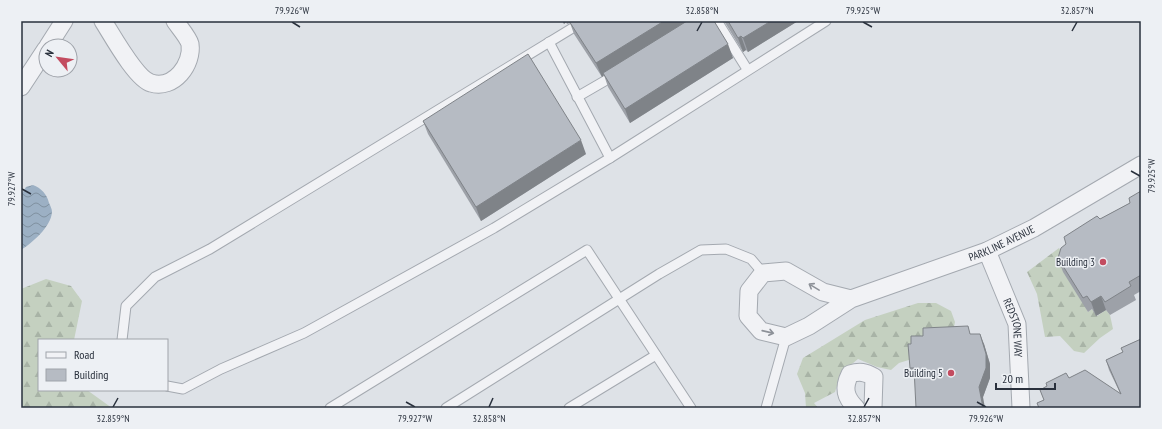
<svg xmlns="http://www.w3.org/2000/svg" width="1162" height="429" viewBox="0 0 1162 429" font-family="'PT Sans Narrow',sans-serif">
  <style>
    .forest { fill: url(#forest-firs) }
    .water { fill: url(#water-waves) }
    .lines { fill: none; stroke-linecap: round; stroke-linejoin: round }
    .service-casing { stroke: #a4a9b0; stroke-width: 11 }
    .minor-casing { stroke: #a4a9b0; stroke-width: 19 }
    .service { stroke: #f1f2f5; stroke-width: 9 }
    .minor { stroke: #f1f2f5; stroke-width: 17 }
    .wall { fill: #9da1a8 }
    .shaded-wall { fill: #7f8388 }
    .building { fill: #b6bbc3; stroke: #7f8388 }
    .oneway { stroke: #8d9198 }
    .ticks { fill: none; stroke: #29303c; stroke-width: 1.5 }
    .poi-dot { fill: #c34c60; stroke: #edf0f4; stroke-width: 1.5 }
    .labels { text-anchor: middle; stroke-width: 3; stroke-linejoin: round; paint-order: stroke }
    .street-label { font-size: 11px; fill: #29303c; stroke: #edf0f4 }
    .poi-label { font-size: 11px; fill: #29303c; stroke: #edf0f4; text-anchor: end }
    .neatline { fill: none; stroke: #29303c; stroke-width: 1.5 }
    .ticks-label { font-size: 10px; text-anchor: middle; fill: #29303c }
  </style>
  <defs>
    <pattern id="forest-firs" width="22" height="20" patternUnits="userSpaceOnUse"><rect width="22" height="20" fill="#c4d0c0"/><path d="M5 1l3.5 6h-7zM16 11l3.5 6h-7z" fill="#a8b3a6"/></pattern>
    <pattern id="water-waves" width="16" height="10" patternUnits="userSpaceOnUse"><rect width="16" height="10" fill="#9cb0c4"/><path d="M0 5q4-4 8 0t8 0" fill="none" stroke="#7f90a0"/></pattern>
  </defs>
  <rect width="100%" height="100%" fill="#dee2e7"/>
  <g class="forest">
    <polygon points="1059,248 1064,256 1088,312 1092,309 1097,316 1106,310 1110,315 1113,329 1100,338 1084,353 1074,351 1060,336 1045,337 1037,294 1027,272"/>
    <polygon points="46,279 71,286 82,301 74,340 39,340 39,390 87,390 112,408 21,408 21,289"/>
    <polygon points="918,303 936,303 951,311 955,322 952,337 912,359 899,363 891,370 877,367 858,359 841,373 835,392 814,403 818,408 806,408 805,393 797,374 803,358 865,320"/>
  </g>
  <path class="water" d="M33 185C41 188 47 194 49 203 50 205 52 209 52 212 51 227 32 243 21 250V195L26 187Z"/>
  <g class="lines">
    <g class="service-casing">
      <g id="service">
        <polyline points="717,21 747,69"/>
        <polyline points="549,42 610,158"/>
        <polyline points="577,97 615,75"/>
        <polyline points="122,340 126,306 155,277 210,249 584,21"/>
        <polyline points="167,386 183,389 221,369 304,333 494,228 610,158 826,21"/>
        <polyline points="330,408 587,250 691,408"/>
        <polyline points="446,408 659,274 701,250 726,249 751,259 763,273"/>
        <polyline points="569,408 656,355"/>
        <polyline points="766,408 786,337"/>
      </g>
    </g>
    <g class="minor-casing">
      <g id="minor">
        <path d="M103 21C112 35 136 79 151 83 174 90 193 64 190 44 188 37 179 27 175 21"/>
        <polyline points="48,46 64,21"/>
        <polyline points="21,87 46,49"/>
        <path id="s1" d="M987 251 1017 324 1021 408"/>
        <path id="s2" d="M851 299 823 292 786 271 763 273 749 291 748 316 761 331 786 337 809 326 851 299 987 251 1034 228 1141 165"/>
        <path d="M856 408C845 397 843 388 850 374 860 371 865 372 874 377L873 408"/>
      </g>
    </g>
    <use href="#service" class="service"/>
    <use href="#minor" class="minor"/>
  </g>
  <g class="wall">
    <polygon points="562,21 714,21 733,58 630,123 608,87 604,75 602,77 574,34 570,23 567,24 566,22 564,24"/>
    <polygon points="724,21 798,21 748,52 746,50 743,52"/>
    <polygon points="423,121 586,154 481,221 428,134"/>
    <polygon points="1141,191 1141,291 1134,295 1136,300 1110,315 1106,310 1096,316 1092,309 1088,312 1063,272 1058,258 1100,219 1130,203"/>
    <polygon points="971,334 984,344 990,364 990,378 983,397 913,378 910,368 911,344"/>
    <polygon points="1141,339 1141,408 1039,408 1037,403 1044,400 1040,390 1069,378 1120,393 1109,370 1106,360 1123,352 1121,348"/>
  </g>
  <g class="shaded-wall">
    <polygon points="563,21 566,21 566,22 564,24"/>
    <polygon points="664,21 692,21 603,73 604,75 602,77 596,63"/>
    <polygon points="771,21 798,21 748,52 743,38"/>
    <polygon points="741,36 746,50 743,52 738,38"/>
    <polygon points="728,44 733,58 630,123 625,109"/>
    <polygon points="581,140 586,154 481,221 476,207"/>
    <polygon points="1101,296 1106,310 1096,316 1091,302"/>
    <polygon points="980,334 984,344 990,364 990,378 983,397 985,408 983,408 979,387"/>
  </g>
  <g class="building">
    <polygon points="569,21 664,21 596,63"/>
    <polygon points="687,21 714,21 728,44 625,109 603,73"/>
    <polygon points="728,21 771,21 743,38 741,36 738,38"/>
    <polygon points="528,54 581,140 476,207 423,121"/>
    <polygon points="1141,191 1141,275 1129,282 1131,286 1105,302 1101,296 1091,302 1087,296 1083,298 1058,258 1061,248 1066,244 1064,237 1097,216 1100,219 1130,203 1129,198"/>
    <polygon points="968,326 970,334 980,334 986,354 986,368 979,387 983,408 916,408 914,368 910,368 908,344 911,344 911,336 923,336 923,328"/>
    <polygon points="1141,339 1141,408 1039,408 1037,403 1044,400 1040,390 1047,386 1046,383 1066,373 1069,378 1085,370 1121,394 1106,360 1123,352 1121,348"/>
  </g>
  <defs><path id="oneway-shaft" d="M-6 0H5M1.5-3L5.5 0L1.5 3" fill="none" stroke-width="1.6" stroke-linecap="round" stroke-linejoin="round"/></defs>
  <g class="oneway">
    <use href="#oneway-shaft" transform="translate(814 287) rotate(-149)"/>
    <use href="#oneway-shaft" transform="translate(768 332) rotate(13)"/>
  </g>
  <path class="ticks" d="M292 22 300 27M863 22 872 27M697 31 702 22M1072 31 1077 22M1131 171 1140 176M22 189 31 194M406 402 415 407M977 402 986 407M113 407 118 398M489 407 493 398M864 407 869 398"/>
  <g class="poi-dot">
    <circle cx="1103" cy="262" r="4"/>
    <circle cx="951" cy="373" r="4"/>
  </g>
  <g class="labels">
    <g class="street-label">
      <text dy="4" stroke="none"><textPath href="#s2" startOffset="424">PARKLINE AVENUE</textPath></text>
      <text dy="4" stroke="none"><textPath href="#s1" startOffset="82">REDSTONE WAY</textPath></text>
    </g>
    <g class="poi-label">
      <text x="1095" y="266">Building 3</text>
      <text x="943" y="377">Building 5</text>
    </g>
  </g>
  <rect width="1162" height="429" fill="none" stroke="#edf0f4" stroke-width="44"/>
  <rect x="38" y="339" width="130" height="52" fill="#edf0f4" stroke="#9fa3aa"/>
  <rect x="46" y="352" width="20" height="6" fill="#f1f2f5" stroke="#9fa3aa"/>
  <text x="74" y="359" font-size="12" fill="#29303c">Road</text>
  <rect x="46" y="369" width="20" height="12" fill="#b6bbc3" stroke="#9fa3aa"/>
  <text x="74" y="379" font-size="12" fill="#29303c">Building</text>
  <g transform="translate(58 58) rotate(299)"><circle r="19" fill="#edf0f4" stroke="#9fa3aa"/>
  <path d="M0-3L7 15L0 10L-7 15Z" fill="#c34c60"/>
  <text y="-6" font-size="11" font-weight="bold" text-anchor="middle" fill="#29303c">N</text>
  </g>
  <path d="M996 383v6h59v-6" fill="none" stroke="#29303c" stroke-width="2"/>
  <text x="1002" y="383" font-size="12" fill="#29303c" stroke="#edf0f4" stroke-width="3" paint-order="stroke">20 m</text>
  <rect x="22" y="22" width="1118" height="385" class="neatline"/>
  <g class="ticks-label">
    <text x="292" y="14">79.926°W</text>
    <text x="702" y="14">32.858°N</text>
    <text x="863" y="14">79.925°W</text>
    <text x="1077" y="14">32.857°N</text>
    <text transform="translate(1151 176) rotate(-90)" y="4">79.925°W</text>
    <text transform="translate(11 189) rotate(-90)" y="4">79.927°W</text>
    <text x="113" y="422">32.859°N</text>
    <text x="415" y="422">79.927°W</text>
    <text x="489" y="422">32.858°N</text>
    <text x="864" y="422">32.857°N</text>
    <text x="986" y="422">79.926°W</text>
  </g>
</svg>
